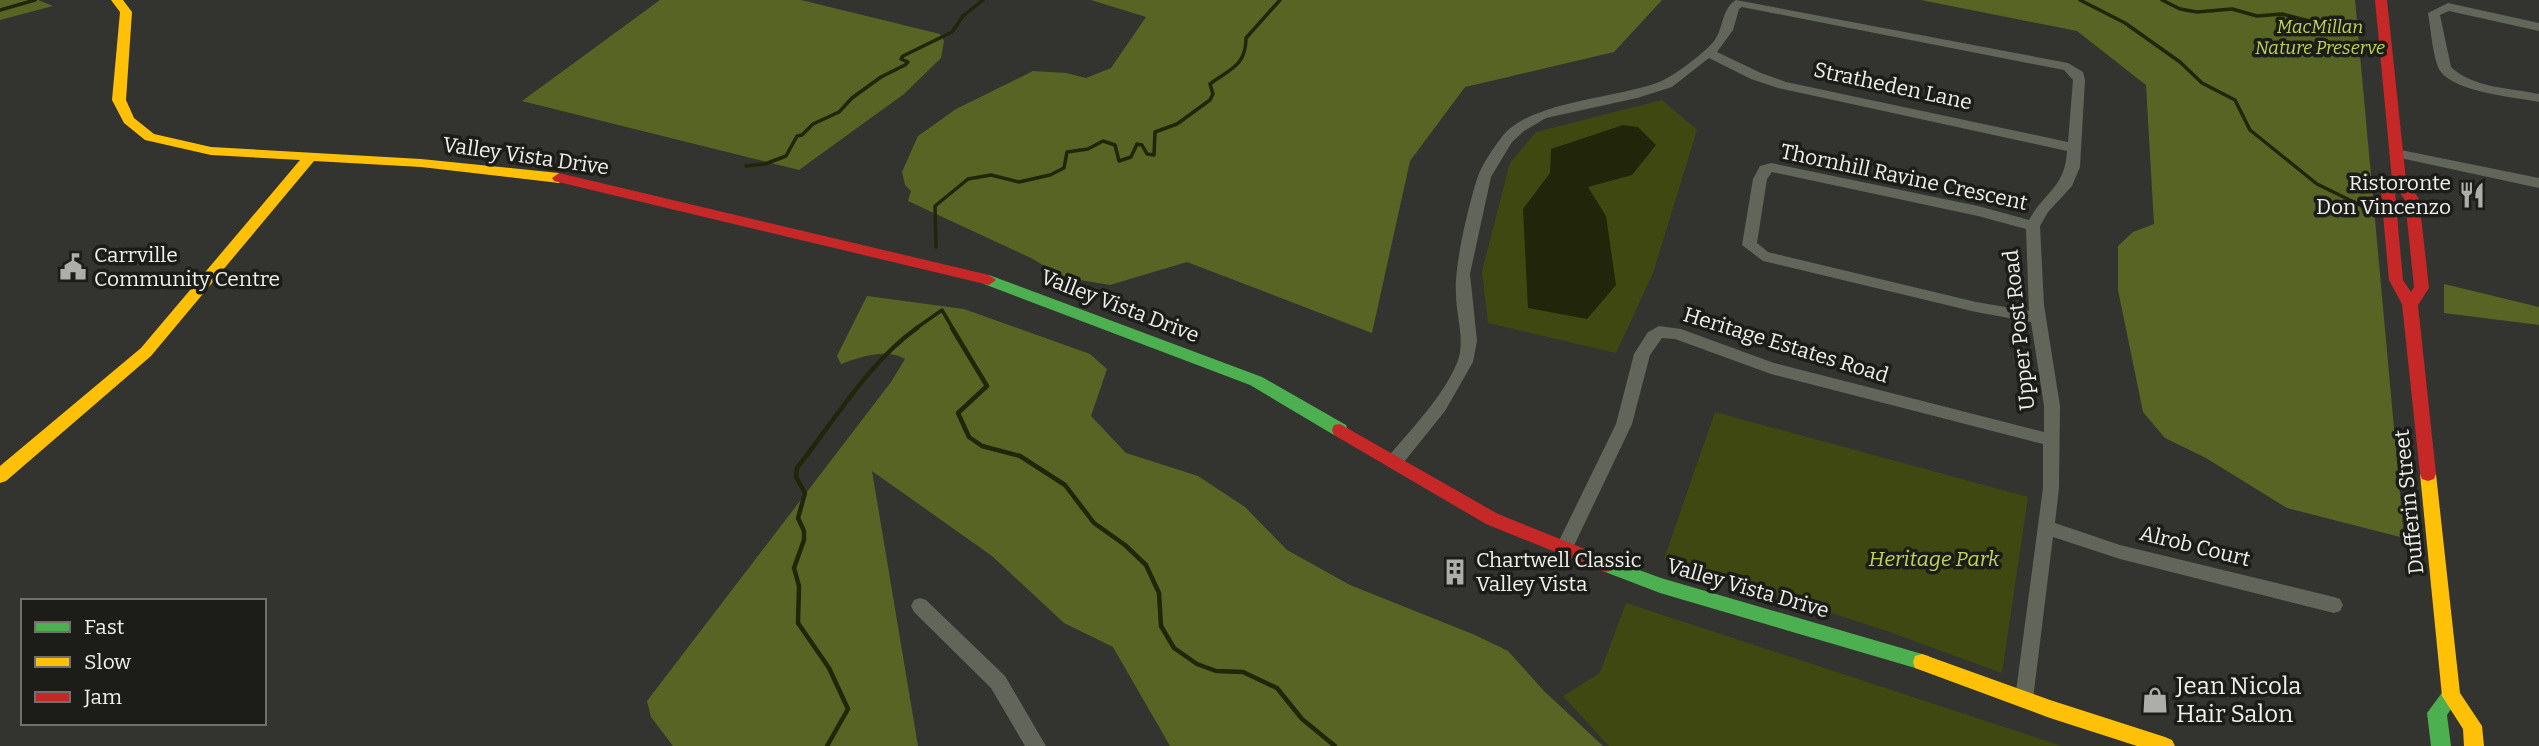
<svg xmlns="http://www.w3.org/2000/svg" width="2539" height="746" viewBox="0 0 2539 746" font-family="Bitter,serif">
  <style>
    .green { fill: #404811 }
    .forest { fill: #586423 }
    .water { fill: #21260a }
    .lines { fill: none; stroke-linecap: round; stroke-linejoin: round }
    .stream-far1 { stroke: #21260a; stroke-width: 3.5 }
    .stream { stroke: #21260a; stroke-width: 4.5 }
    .street { fill: #62655a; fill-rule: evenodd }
    .fast { fill: #4caf50; fill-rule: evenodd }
    .slow { fill: #ffc107; fill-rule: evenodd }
    .jam { fill: #c62828; fill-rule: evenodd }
    .labels { text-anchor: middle; stroke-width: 7; stroke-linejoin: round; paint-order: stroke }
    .far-park-label { font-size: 18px; font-style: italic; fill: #bfd557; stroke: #1c1d19 }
    .street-label { font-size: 21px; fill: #eff0eb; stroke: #1c1d19 }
    .poi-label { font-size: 21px; fill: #eff0eb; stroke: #1c1d19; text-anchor: start }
    .park-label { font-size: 21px; font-style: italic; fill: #bfd557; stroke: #1c1d19 }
    .near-poi-label { font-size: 24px; fill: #eff0eb; stroke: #1c1d19; text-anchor: start }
  </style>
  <rect width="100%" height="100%" fill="#333430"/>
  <g class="green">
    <polygon points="1662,100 1697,130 1653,273 1616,353 1488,323 1482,271 1510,163 1536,132"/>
    <polygon points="1715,412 2028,497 2002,673 1887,631 1664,559"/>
    <polygon points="1626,603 2062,746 1609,746 1563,696 1600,673"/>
  </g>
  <g class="forest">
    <polygon points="0,0 38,0 53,6 0,20"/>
    <polygon points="660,0 801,0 940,34 944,41 941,58 904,94 799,170 522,101"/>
    <polygon points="1091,0 1662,0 1614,52 1465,87 1410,161 1372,333 1187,262 1110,285 1062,277 1033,259 908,201 911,191 905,185 902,172 918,136 956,109 1033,71 1066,73 1086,78 1111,68 1146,17"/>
    <polygon points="1921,0 2355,0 2404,538 2287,508 2206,458 2165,438 2143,412 2118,290 2118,246 2133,232 2154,224 2146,85 2077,31"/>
    <polygon points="2444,284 2539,307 2539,325 2444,313"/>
    <path d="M867 296 964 309 1090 354 1107 369 1091 416 1126 453 1198 476 1245 507 1287 550 1350 585 1475 635 1508 651 1544 691 1603 746H1170L1113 647 1064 623 992 556 872 471 918 746H673L651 717 647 701 891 382 905 359C886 348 861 357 841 364L837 356Z"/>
  </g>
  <polygon class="water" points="1623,125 1638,127 1656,145 1632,175 1588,187 1606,216 1616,285 1587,319 1528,308 1523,209 1550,173 1551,149"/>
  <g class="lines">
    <g class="stream-far1">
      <polyline points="2080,0 2125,23 2180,62 2202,83 2235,100 2250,130 2317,184 2364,207"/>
      <polyline points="2162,0 2180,9 2197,12 2232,9 2257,16 2282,14 2349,31"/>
      <polyline points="0,10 35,0"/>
      <polyline points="746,166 765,164 786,156 797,136 802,135 813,124 839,112 852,98 881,77 905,65 908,62 901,59 903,56 952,32 963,16 983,0"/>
      <path d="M936 247 935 206 968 179 991 175 1019 182 1050 175 1064 168 1067 152 1088 149 1103 141 1115 145 1119 161 1131 157 1137 144 1142 145 1147 154 1154 155 1155 132 1177 124 1210 100 1213 94 1210 84C1230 69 1246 66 1246 38L1280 0"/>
      <polyline points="915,329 942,310 953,329"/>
    </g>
    <g class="stream">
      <polyline points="952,328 987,386 958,413 969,437 982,446 1020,456 1065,485 1094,523 1125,545 1146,565 1159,593 1161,626 1174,648 1197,664 1216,671 1243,672 1277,688 1302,719 1335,746"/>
      <path d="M827 746 848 709 829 668 798 623 799 586 794 568 804 540V531L798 518 805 493 796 477 797 468C834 421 869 362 917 328"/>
    </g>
    <g class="street">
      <path d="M1736 0 2068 63 2083 72 2085 80 2080 167 2072 186 2048 212 2040 226 2044 305 2060 406 2059 488 2055 523 2120 545 2334 597 2340 599 2343 605 2340 611 2334 613 2120 559 2053 537 2033 699 2031 705 2024 708 2017 705 2015 699 2043 488V444L1771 374 1675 339 1662 338 1650 355 1632 424 1570 554 1564 556 1558 554 1555 549 1616 424 1634 354 1648 332 1659 326 1681 329 1774 363 2044 432V406L2031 322 1976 312 1763 261 1742 245 1753 179 1760 166 1771 163 1978 206 2029 220C2045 191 2065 188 2067 151L1778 88 1751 79 1709 58 1672 87 1637 98 1546 118 1524 131 1512 142 1491 177 1470 274 1477 341 1473 362 1445 411 1400 467H1388L1386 462 1388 457C1412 428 1442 398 1457 363 1466 341 1456 317 1456 294 1454 266 1468 208 1477 179 1481 166 1492 150 1501 138 1528 101 1615 99 1659 82 1671 78 1706 52 1714 41 1724 28 1721 9 1736 0ZM1742 7 2064 70 2073 80 2068 142 1786 82 1761 73 1717 52 1733 30 1739 9ZM1772 172 1978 216 2026 229 2029 311 1976 302 1768 252 1757 243 1767 179Z"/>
      <path d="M2448 3 2539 23V31L2449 11 2440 15 2451 67C2473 88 2510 88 2539 94V102C2515 97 2448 92 2438 67 2432 51 2431 30 2428 13Z"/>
      <polygon points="2396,149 2539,178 2539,188 2391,156 2389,153"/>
      <polygon points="920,598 926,600 1005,676 1046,746 1025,746 991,688 914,612 911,606 914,600"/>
    </g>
    <g class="fast">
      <polygon points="989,275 1262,377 1346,425 1348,430 1346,435 1334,435 1250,385 984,284 982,280"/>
      <polygon points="1606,558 1661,578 1922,654 1929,656 1931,662 1929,668 1922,670 1660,593 1600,570 1597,565 1600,560"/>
      <polygon points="2451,687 2458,690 2460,696 2447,715 2451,746 2431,746 2427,713 2444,690"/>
    </g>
    <g class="slow">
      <polygon points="111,0 123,0 132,12 126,100 134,118 154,134 211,147 421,159 559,173 566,178 559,183 421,167 314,161 151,356 6,481 0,483 0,466 141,348 300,160 211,155 145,140 124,123 112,100 120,12"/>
      <polygon points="2428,467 2434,469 2436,474 2460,693 2482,726 2484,746 2464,746 2463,729 2442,696 2420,474 2422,469"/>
      <polygon points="1922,654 2050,700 2165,737 2172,740 2175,746 2137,746 2050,718 1915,668 1913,662 1915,656"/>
    </g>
    <g class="jam">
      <path d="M2375 0H2387L2406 180 2419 199 2429 288 2418 305 2436 474 2434 479 2428 481 2422 479 2420 474 2402 304 2389 280 2381 192 2392 180ZM2398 190 2405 200 2414 287 2411 292 2403 280 2395 193Z"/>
      <polygon points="559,173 989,275 996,280 989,285 554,181 552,178"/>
      <polygon points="1340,424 1498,514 1612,560 1615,565 1612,570 1606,572 1600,570 1486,524 1334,435 1332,430 1334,425"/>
    </g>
  </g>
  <defs>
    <g id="restaurant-bare" transform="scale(2.1)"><path d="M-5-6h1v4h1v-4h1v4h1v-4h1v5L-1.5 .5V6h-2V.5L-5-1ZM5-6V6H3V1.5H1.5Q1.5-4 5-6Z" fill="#adaeaa" stroke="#1c1d19" stroke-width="2.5" paint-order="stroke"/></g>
    <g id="civic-bare" transform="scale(2.1)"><path d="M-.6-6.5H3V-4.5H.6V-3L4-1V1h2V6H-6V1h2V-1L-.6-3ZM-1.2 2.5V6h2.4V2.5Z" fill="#adaeaa" stroke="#1c1d19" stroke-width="2.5" paint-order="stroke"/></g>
    <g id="building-bare" transform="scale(2.1)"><path d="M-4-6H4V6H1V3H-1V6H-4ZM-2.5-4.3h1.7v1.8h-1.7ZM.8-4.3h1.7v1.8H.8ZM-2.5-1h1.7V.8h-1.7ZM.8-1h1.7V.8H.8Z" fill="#adaeaa" stroke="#1c1d19" stroke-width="2.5" paint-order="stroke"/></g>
    <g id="shop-bare" transform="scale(2.1)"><path d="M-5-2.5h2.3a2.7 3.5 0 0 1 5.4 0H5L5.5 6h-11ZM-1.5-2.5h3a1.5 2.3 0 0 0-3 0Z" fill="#adaeaa" stroke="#1c1d19" stroke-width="2.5" paint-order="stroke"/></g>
  </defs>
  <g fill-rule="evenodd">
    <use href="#restaurant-bare" x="2472" y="195"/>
    <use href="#civic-bare" x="73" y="267"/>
    <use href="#building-bare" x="1455" y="572"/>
    <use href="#shop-bare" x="2155" y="700"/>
  </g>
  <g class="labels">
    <g class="far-park-label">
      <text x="2320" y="33">MacMillan<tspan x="2320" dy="21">Nature Preserve</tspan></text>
    </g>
    <g class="street-label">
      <text transform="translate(1893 86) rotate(12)" y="7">Stratheden Lane</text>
      <text transform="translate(526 156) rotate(8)" y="7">Valley Vista Drive</text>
      <text transform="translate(1904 177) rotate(12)" y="7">Thornhill Ravine Crescent</text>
      <text transform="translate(1120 306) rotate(21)" y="7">Valley Vista Drive</text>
      <text transform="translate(2019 330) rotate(-96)" y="7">Upper Post Road</text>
      <text transform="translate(1786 345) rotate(17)" y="7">Heritage Estates Road</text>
      <text transform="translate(2409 502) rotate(-96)" y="7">Dufferin Street</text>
      <text transform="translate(2195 546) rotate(14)" y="7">Alrob Court</text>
      <text transform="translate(1748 588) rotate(16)" y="7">Valley Vista Drive</text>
    </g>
    <g class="poi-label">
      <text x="2451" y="190" text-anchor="end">Ristoronte<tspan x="2451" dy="24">Don Vincenzo</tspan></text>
      <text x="94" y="262">Carrville<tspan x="94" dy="24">Community Centre</tspan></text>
      <text x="1476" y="567">Chartwell Classic<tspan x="1476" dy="24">Valley Vista</tspan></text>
    </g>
    <g class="park-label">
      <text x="1934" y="566">Heritage Park</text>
    </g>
    <g class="near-poi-label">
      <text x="2176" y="694">Jean Nicola<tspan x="2176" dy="28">Hair Salon</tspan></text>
    </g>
  </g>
  <rect x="21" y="599" width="245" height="126" fill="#1c1d19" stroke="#70716d" stroke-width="2"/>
  <rect x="35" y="622" width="35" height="10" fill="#4caf50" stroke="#70716d" stroke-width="2"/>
  <text x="84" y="634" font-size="21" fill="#eff0eb">Fast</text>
  <rect x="35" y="657" width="35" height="10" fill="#ffc107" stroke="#70716d" stroke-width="2"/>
  <text x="84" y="669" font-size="21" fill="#eff0eb">Slow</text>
  <rect x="35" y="692" width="35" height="10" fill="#c62828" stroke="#70716d" stroke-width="2"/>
  <text x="84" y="704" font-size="21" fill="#eff0eb">Jam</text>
</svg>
